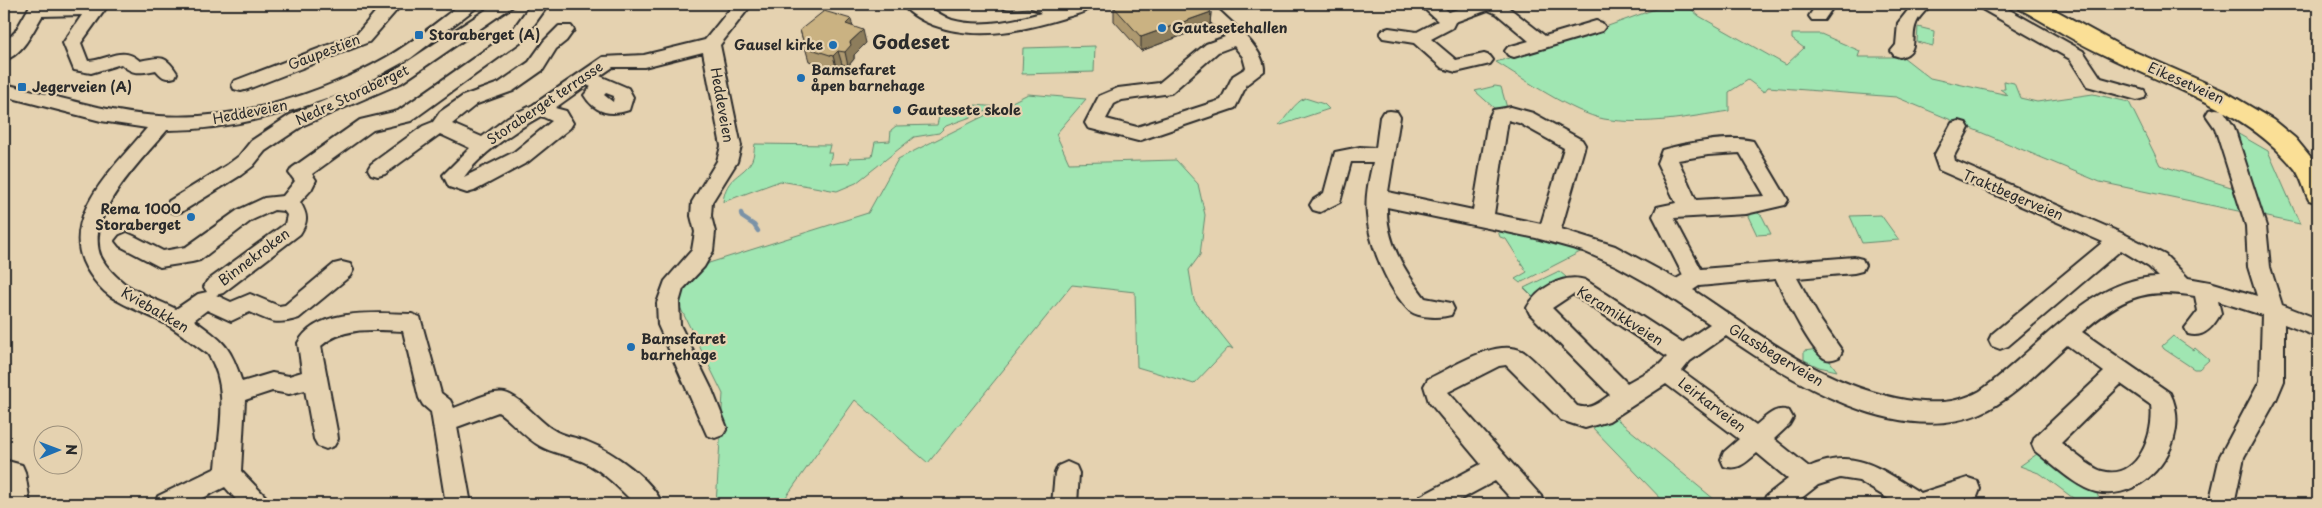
<svg xmlns="http://www.w3.org/2000/svg" width="2322" height="508" viewBox="0 0 2322 508" font-family="'Playpen Sans',sans-serif">
  <style>
    .green { fill: #a0e6b2; stroke: #66886e }
    .lines { fill: none; stroke-linecap: round; stroke-linejoin: round }
    .stream { stroke: #7a92a7; stroke-width: 4.5 }
    .minor-casing { stroke: #2b2b2b; stroke-width: 4 }
    .major-casing { stroke: #2b2b2b; stroke-width: 4 }
    .minor { fill: #e5d2b0; fill-rule: evenodd }
    .major { fill: #fadf96; fill-rule: evenodd }
    .wall { fill: #ae9970; stroke: #2b2b2b }
    .shaded-wall { fill: #8d7d5b; stroke: #2b2b2b }
    .building { fill: #cab282; stroke: #2b2b2b }
    .poi-dot { fill: #1f6fb2; stroke: #e5d2b0; stroke-width: 2 }
    .labels { text-anchor: middle; stroke-width: 4.5; stroke-linejoin: round; paint-order: stroke }
    .poi-label { font-size: 14px; font-weight: bold; fill: #2b2b2b; stroke: #e5d2b0; text-anchor: start }
    .street-label { font-size: 14px; fill: #2b2b2b; stroke: #e5d2b0 }
    .district-label { font-size: 19px; font-weight: bold; fill: #2b2b2b; stroke: #e5d2b0 }
  </style>
  <rect width="100%" height="100%" fill="#e5d2b0"/>
  <filter id="ink" filterUnits="userSpaceOnUse"><feTurbulence type="fractalNoise" baseFrequency=".02" numOctaves="2"/><feDisplacementMap in="SourceGraphic" scale="10" xChannelSelector="R" yChannelSelector="G"/><feConvolveMatrix kernelMatrix="1 2 1 2 8 2 1 2 1" color-interpolation-filters="sRGB"/></filter>
  <g filter="url(#ink)">
    <g class="green">
      <path d="M1669 4H1685L1699 16 1786 65 1804 48 1792 39V34H1821L1860 51 1858 57H1903L1930 78 2008 95 2000 89H2005L2004 81 2014 83 2020 98 2037 102 2093 94 2129 102 2160 165 2247 192 2235 132 2268 151 2300 224 2100 182 1896 97 1768 87 1764 92 1748 80 1729 92V111C1688 117 1646 126 1604 119 1573 113 1524 79 1496 62L1586 34Z"/>
      <polygon points="1918,27 1934,31 1933,46 1917,42"/>
      <polygon points="1095,46 1094,72 1022,74 1023,48"/>
      <polygon points="1495,86 1501,87 1507,108 1494,108 1475,91"/>
      <polygon points="1028,94 1086,99 1056,134 1069,163 1176,160 1198,184 1205,215 1200,255 1189,270 1194,300 1233,349 1229,347 1194,384 1137,367 1135,292 1072,285 928,463 855,400 781,504 716,504 723,394 676,299 709,263 868,213 898,159"/>
      <path d="M1305 98 1324 104 1329 109 1278 126C1287 117 1294 103 1305 98Z"/>
      <path d="M975 105 998 107 946 126 939 133 914 137 856 183 837 191 780 181 723 202C726 175 743 177 752 160 754 156 754 149 755 144L830 145 828 153H832L829 164 849 163 850 158 872 157 875 142 890 141 891 130 896 126 937 125 941 108H975Z"/>
      <polygon points="1755,211 1762,216 1771,234 1757,235 1747,214"/>
      <polygon points="1881,215 1899,240 1862,243 1850,216"/>
      <polygon points="1497,228 1588,248 1520,283 1515,279 1527,272 1506,239 1500,237"/>
      <polygon points="1559,271 1566,277 1566,283 1536,300 1524,288"/>
      <polygon points="2173,336 2193,350 2195,348 2209,360 2199,369 2194,369 2164,349 2162,346"/>
      <polygon points="1825,348 1829,360 1837,371 1819,367 1804,360 1804,351"/>
      <polygon points="1613,416 1720,504 1666,504 1589,424"/>
      <polygon points="2037,454 2043,454 2093,483 2101,504 2081,504 2041,474 2020,466"/>
    </g>
    <g class="lines">
      <polyline class="stream" points="741,213 742,217 754,225 758,231"/>
      <g class="minor-casing">
        <g id="minor">
          <path d="M31 4H109L81 43 88 61C108 60 122 45 140 61 160 57 165 54 177 73L175 77C165 80 162 77 156 70 140 73 133 75 121 64L91 73 74 70 63 43 82 15 42 16C33 31 22 56 4 60V43L15 32Z"/>
          <polygon points="382,4 402,4 369,42 248,89 241,91 234,89 232,85 234,81 357,34"/>
          <path d="M461 4H481L411 58 352 90 387 75 495 4H516L401 83 304 125 265 151 253 166 241 175 183 211 176 213 169 211 166 206 169 201 227 165 239 156 251 141 290 115 345 92C288 114 229 130 167 130 143 159 83 216 101 257 106 267 116 277 124 283 139 294 160 301 176 309L198 294 207 292 204 287 207 281 285 224 287 215 284 211 274 210 252 220 200 260 192 262 160 267 120 246 116 241 120 236 127 233 134 236 163 251 186 247 238 210 264 198 283 196 295 181 289 173 292 168 360 120 398 111 511 32 531 4H549L523 40 411 121 373 130 312 174 316 180 311 190 300 202C308 216 308 221 300 234L223 293 216 295 231 302 250 294 279 306 285 305 334 264 342 262 350 264 353 270 350 276 299 318C276 325 271 322 250 312L231 321 207 310 194 320C224 342 230 345 242 382L272 373 289 376 302 372 298 343C317 307 378 313 412 314L420 317 441 393 450 400 454 408C469 403 489 390 505 393 519 396 538 420 552 429 564 437 576 437 588 442 612 451 653 480 662 504H635C619 488 599 466 576 459 564 454 552 453 540 446 524 437 510 419 498 412L457 427 471 504H446L431 412 423 405 419 398 403 331C375 330 343 326 321 346L337 431 338 439 334 446 326 449 318 446 314 439 305 390 289 394 272 391 245 400 241 471 265 496 268 504H240L225 487 191 504H155L158 496 216 468C219 431 230 387 208 354 195 345 182 334 168 325 150 315 128 308 110 296 102 290 95 282 90 274 53 221 115 167 147 128L101 121 4 96V84C55 95 106 113 159 116 238 121 320 95 387 57 413 42 437 22 461 4Z"/>
          <path d="M734 4H752L720 45 741 146 737 162 712 202 711 216 715 232 713 251 704 267 683 289 679 303 680 325 712 390 727 428 723 435 715 438 707 435 658 325 657 303 665 281 692 250 695 232 691 216 692 202 717 161 721 146 703 52 644 67H613L600 76 628 88 633 97 629 110C610 117 594 112 584 95L591 87 587 85 555 108 566 111 573 123 570 128 528 162 474 191 467 193 449 187 443 175 470 148 440 134 385 174 378 176 371 174 368 169 371 164 423 126 433 122 440 112 463 96 499 83 529 62 544 41 559 26H571L574 30 566 41 556 49 543 70 513 91 477 104 452 124 482 137 508 117 533 105 603 57 644 55 705 40ZM606 93 614 96 613 102 604 95ZM541 116 552 121 514 152 464 177C480 154 516 130 541 116Z"/>
          <path d="M902 4C908 4 916 2 922 4 929 6 941 16 952 20 980 28 1014 21 1041 13 1029 3 1018 11 1004 8L1001 4H1051L1056 8 1070 4H1095C1089 12 1073 15 1064 18 1021 31 977 41 933 25 923 21 909 14 902 4Z"/>
          <path d="M1193 4H1212C1227 19 1266 49 1264 71L1247 84 1235 108 1138 141 1088 128 1085 123 1099 96 1118 88 1159 83 1206 44 1225 37ZM1234 46 1243 57 1246 68 1233 76 1221 100 1137 127 1106 119 1114 104 1122 100 1171 93 1218 52Z"/>
          <polygon points="1419,4 1439,4 1449,12 1472,4 1504,4 1545,36 1596,21 1602,23 1605,27 1602,31 1514,57 1508,55 1505,51 1508,47 1529,41 1497,14 1488,10 1455,22 1452,28 1431,39 1456,60 1484,54 1490,56 1493,60 1490,64 1456,72 1442,68 1414,43 1383,38 1380,34 1383,30 1389,28 1417,32 1438,21"/>
          <polygon points="1817,4 1835,4 1824,20 1812,20 1809,16"/>
          <path d="M1913 4H1931C1927 10 1918 17 1916 24 1910 38 1920 52 1900 57L1894 55 1891 51 1896 45 1898 23Z"/>
          <polygon points="1977,4 1999,4 2083,51 2101,78 2144,90 2146,94 2144,98 2137,100 2087,86 2070,59 1980,8"/>
          <path d="M1511 107 1533 113 1582 140 1585 145 1561 229 1615 246 1676 279 1683 275 1653 216 1657 207 1676 203 1657 163 1662 150C1686 143 1729 135 1753 141L1788 200 1785 205 1746 214 1674 218 1701 269 1854 257 1862 259 1865 265 1862 271 1854 273 1797 278 1821 321 1842 351 1839 357C1834 359 1829 361 1824 358 1809 348 1785 297 1776 279L1699 286 1693 290C1762 335 1822 386 1906 400 1932 404 1957 404 1980 391 2033 354 2091 276 2159 277L2149 267 2121 250 2008 346 2000 349 1992 346 1989 340 1992 334 2103 242 1939 170 1934 156 1952 123 1959 121 1966 123 1969 128 1954 156 1955 161 2126 235 2165 255 2188 278 2210 282 2257 296 2248 267 2246 226 2215 128 2206 115 2209 110 2216 109 2223 110 2234 127 2266 226 2270 267 2282 305 2318 319V337L2284 324V381L2276 400 2244 457 2234 504H2209L2220 456 2260 381 2262 315 2218 301 2221 313C2214 326 2204 339 2188 334L2185 328 2198 311 2195 296C2143 287 2120 299 2082 332L2170 393C2194 440 2147 503 2096 492 2077 488 2051 463 2035 451L2032 444 2035 437 2104 372 2067 345C2041 368 2013 399 1981 413 1898 448 1792 382 1726 336L1690 361 1682 371 1756 425C1767 416 1775 406 1789 411L1793 418 1789 425 1774 439 1809 467C1856 446 1881 470 1921 493L1968 478 1977 481 1980 489 1977 497 1954 504H1897L1859 481 1840 478 1818 485 1794 504H1763L1766 496 1788 479 1757 453C1746 462 1739 471 1724 466L1721 459 1724 452 1739 439 1666 384 1609 421 1585 428 1561 420 1506 365 1499 366 1448 392 1541 496 1544 504H1516L1495 481 1452 504H1418L1421 496 1481 464 1429 402 1424 386 1428 379C1452 368 1495 338 1522 351 1533 357 1566 394 1577 406 1591 410 1598 403 1610 395L1530 314 1527 308C1537 289 1563 273 1585 280L1682 343 1710 324 1653 286 1617 266 1583 251 1536 238 1387 207C1386 242 1405 272 1425 298L1451 303 1454 309 1451 315C1441 318 1419 318 1410 311 1388 290 1369 244 1367 215 1365 197 1369 179 1373 162H1351L1340 202 1320 212 1313 210 1310 205 1313 200 1324 193 1335 152 1360 147 1376 148 1380 117 1383 112 1390 111 1397 112 1400 117 1388 192 1473 210 1488 120 1493 110ZM1508 120 1519 123 1564 148 1541 224 1494 214ZM1740 153 1765 196 1696 200 1678 160 1708 155ZM1573 294 1667 357 1659 365 1627 383 1552 308ZM2121 384 2151 405C2155 432 2139 481 2102 471 2091 468 2071 450 2061 443Z"/>
          <polygon points="4,460 22,465 25,472 30,504 6,504"/>
          <polygon points="1067,462 1076,466 1079,473 1077,504 1052,504 1055,473 1058,466"/>
        </g>
      </g>
      <g class="major-casing">
        <path id="major" d="M2017 4H2044L2119 45 2224 91 2273 120 2295 138 2318 166V203L2309 200C2304 191 2302 178 2295 169 2246 109 2171 88 2104 55 2075 42 2048 24 2020 9Z"/>
      </g>
      <use href="#minor" class="minor"/>
      <use href="#major" class="major"/>
    </g>
    <g class="wall">
      <polygon points="1114,7 1211,12 1210,25 1141,51 1114,21"/>
      <polygon points="853,27 866,43 854,55 854,59 848,66 842,64 837,70 809,61 800,30"/>
    </g>
    <g class="shaded-wall">
      <polygon points="1211,12 1210,25 1141,51 1141,37"/>
      <polygon points="851,19 854,32 846,24"/>
      <polygon points="863,30 866,43 854,55 854,59 848,66 845,52 850,42"/>
      <polygon points="838,51 842,64 837,70 833,56"/>
    </g>
    <g class="building">
      <polygon points="1123,4 1203,4 1211,12 1141,37 1114,7"/>
      <polygon points="824,11 851,19 846,24 863,30 850,42 851,45 845,52 838,51 833,56 805,47 800,30"/>
    </g>
  </g>
  <g class="poi-dot">
    <circle cx="1162" cy="28" r="5"/>
    <rect x="414" y="30" width="10" height="10" rx="2.5"/>
    <circle cx="833" cy="45" r="5"/>
    <circle cx="801" cy="78" r="5"/>
    <rect x="17" y="82" width="10" height="10" rx="2.5"/>
    <circle cx="897" cy="110" r="5"/>
    <circle cx="191" cy="217" r="5"/>
    <circle cx="631" cy="347" r="5"/>
  </g>
  <g class="labels">
    <g class="poi-label">
      <text x="1172" y="33">Gautesetehallen</text>
      <text x="429" y="40">Storaberget (A)</text>
      <text x="823" y="50" text-anchor="end">Gausel kirke</text>
      <text x="811" y="75">Bamsefaret<tspan x="811" dy="16">åpen barnehage</tspan></text>
      <text x="32" y="92">Jegerveien (A)</text>
      <text x="907" y="115">Gautesete skole</text>
      <text x="181" y="214" text-anchor="end">Rema 1000<tspan x="181" dy="16">Storaberget</tspan></text>
      <text x="641" y="344">Bamsefaret<tspan x="641" dy="16">barnehage</tspan></text>
    </g>
    <g class="street-label">
      <text transform="translate(324 52) rotate(-21)" y="5">Gaupestien</text>
      <text transform="translate(2186 83) rotate(24)" y="5">Eikesetveien</text>
      <text transform="translate(352 95) rotate(-25)" y="5">Nedre Storaberget</text>
      <text transform="translate(545 103) rotate(-34)" y="5">Storaberget terrasse</text>
      <text transform="translate(722 105) rotate(80)" y="5">Heddeveien</text>
      <text transform="translate(250 112) rotate(-11)" y="5">Heddeveien</text>
      <text transform="translate(2013 195) rotate(23)" y="5">Traktbegerveien</text>
      <text transform="translate(254 257) rotate(-37)" y="5">Binnekroken</text>
      <text transform="translate(155 310) rotate(30)" y="5">Kviebakken</text>
      <text transform="translate(1620 316) rotate(32)" y="5">Keramikkveien</text>
      <text transform="translate(1776 355) rotate(31)" y="5">Glassbegerveien</text>
      <text transform="translate(1712 405) rotate(37)" y="5">Leirkarveien</text>
    </g>
    <g class="district-label">
      <text x="911" y="49">Godeset</text>
    </g>
  </g>
  <rect width="2322" height="508" fill="none" stroke="#e5d2b0" stroke-width="20"/>
  <rect x="10" y="10" width="2302" height="488" fill="none" stroke="#2b2b2b" stroke-width="2" filter="url(#ink)"/>
  <g transform="translate(58 450) rotate(89)"><circle r="24" fill="#e5d2b0" stroke="#9b8f7b"/>
  <path d="M0-4L9 19L0 12L-9 19Z" fill="#1f6fb2"/>
  <text y="-8" font-size="14" font-weight="bold" text-anchor="middle" fill="#2b2b2b">N</text>
  </g>
</svg>
